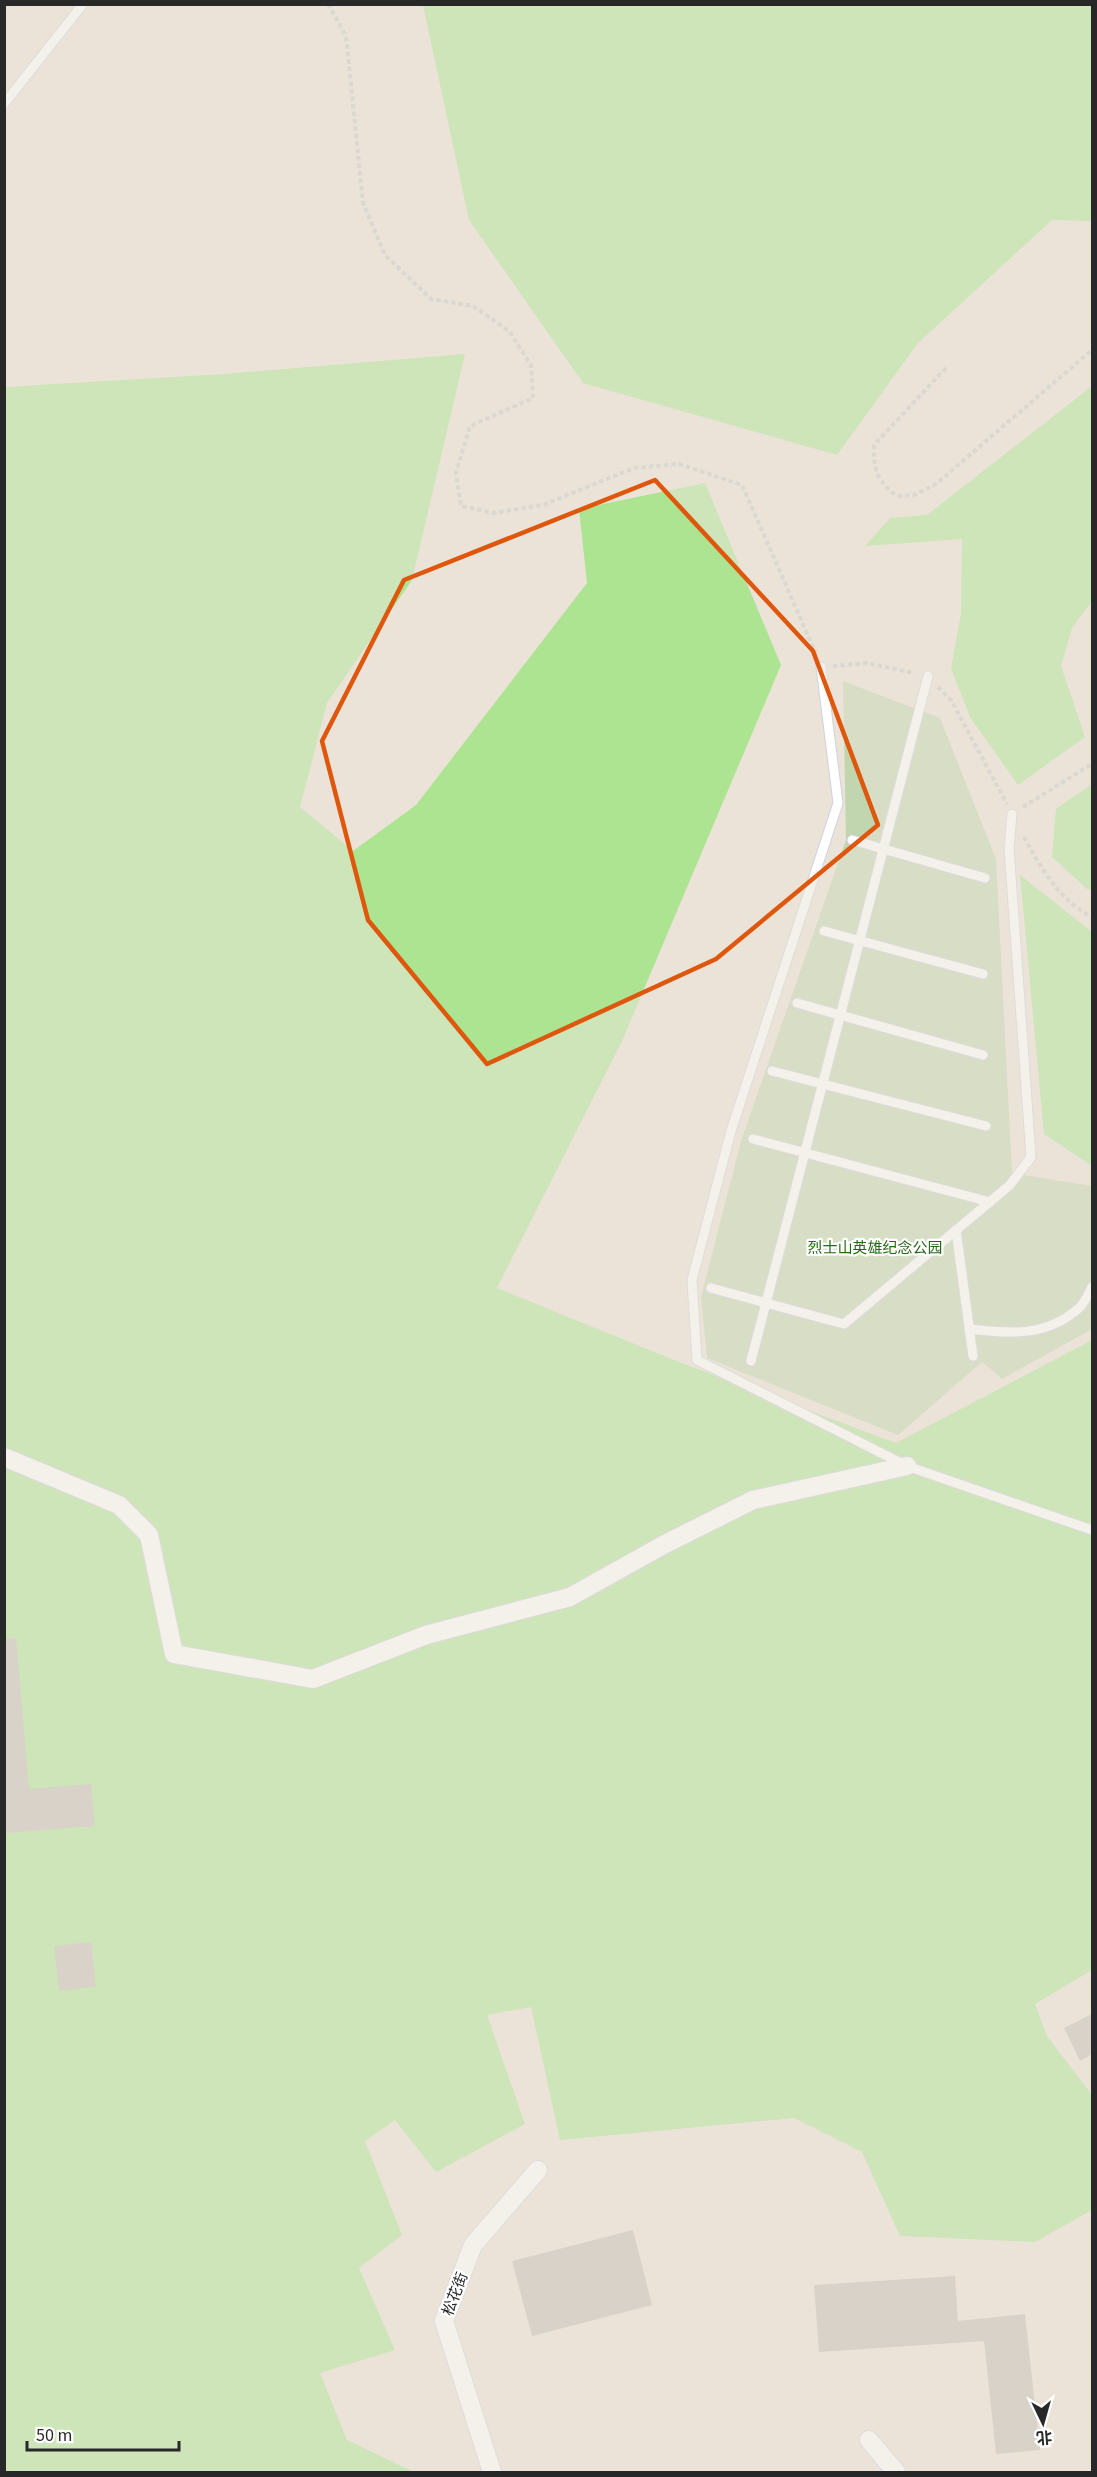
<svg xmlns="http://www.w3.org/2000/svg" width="1097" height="2477" viewBox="0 0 1097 2477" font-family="'Source Sans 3','Noto Sans SC',sans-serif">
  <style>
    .green { fill: #ace492 }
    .cemetery { fill: #c1d5af }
    .building { fill: #c3bdb5 }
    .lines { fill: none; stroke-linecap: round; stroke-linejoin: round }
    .lane-casing { stroke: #ced1e2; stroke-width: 11 }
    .street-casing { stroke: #ced1e2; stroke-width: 20 }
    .path { stroke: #c7c7c7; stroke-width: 4; stroke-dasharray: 4.5 3; stroke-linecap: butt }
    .lane { stroke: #fff; stroke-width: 9 }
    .street { stroke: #fff; stroke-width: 18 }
    .marked { fill: none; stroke: #de570d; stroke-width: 4.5; stroke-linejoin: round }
    .labels { text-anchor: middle; stroke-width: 4.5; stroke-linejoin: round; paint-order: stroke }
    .park-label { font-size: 15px; fill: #256617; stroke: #fff }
    .street-label { font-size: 15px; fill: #282828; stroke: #fff }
  </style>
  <rect width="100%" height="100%" fill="#ebe3d8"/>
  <g class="green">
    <polygon points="423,5 1092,5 1092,221 1052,220 918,343 837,455 583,383 469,220"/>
    <polygon points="465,354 412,580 327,703 300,807 353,851 416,805 587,583 579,509 705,483 781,665 622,1041 497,1288 674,1360 896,1443 1092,1340 1092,1970 1035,2004 1047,2036 1092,2095 1092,2210 1035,2242 900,2236 862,2152 794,2118 560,2140 531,2007 487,2015 525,2124 436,2172 395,2120 365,2141 402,2235 359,2268 395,2350 320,2373 347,2440 414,2472 5,2472 5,387 224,374"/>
    <polygon points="1092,386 1092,601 1072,628 1061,666 1085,737 1018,785 970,717 951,668 961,614 962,539 865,546 890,518 927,515"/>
    <polygon points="1092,784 1092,890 1087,889 1052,857 1056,809"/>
    <polygon points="1020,875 1092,932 1092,1166 1044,1134"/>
  </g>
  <polygon class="cemetery" points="843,681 940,718 996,859 1012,1173 1092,1186 1092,1329 1002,1379 982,1362 898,1435 707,1358 701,1297 741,1141 846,840"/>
  <g class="building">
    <polygon points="16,1638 29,1789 91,1784 95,1826 4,1833 4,1639"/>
    <polygon points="91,1942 96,1987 59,1991 54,1946"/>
    <polygon points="1092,2014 1092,2054 1080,2061 1064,2028"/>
    <polygon points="633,2230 652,2305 532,2336 512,2261"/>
    <polygon points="955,2276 958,2321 1025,2314 1040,2450 996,2454 984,2341 819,2352 814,2285"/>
  </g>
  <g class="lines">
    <g class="lane-casing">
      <g id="lane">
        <polyline points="4,104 83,4"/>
        <polyline points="821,667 838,803 731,1131 692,1280 697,1360 907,1466 1092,1530"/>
        <polyline points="852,840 985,878"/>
        <polyline points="824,931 983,974"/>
        <polyline points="797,1003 983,1055"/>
        <polyline points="772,1071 986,1126"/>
        <polyline points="753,1139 990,1202"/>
        <polyline points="956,1230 973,1356"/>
        <polyline points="711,1288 844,1324 1010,1185 1031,1157 1009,848 1012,814"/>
        <path d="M969 1329C1010 1334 1048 1337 1080 1307 1085 1302 1089 1293 1092 1287"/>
        <polyline points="751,1361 928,676"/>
      </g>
    </g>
    <g class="street-casing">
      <g id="street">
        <polyline points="4,1457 119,1505 149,1535 174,1654 313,1679 426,1635 570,1597 665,1544 753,1500 907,1466"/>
        <polyline points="869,2440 896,2472"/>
        <polyline points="492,2472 444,2321 473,2245 538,2170"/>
      </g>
    </g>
    <g class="path">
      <polyline points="328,4 346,36 363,203 385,255 431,299 473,306 509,331 531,365 533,398 470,426 456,473 461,506 493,513 543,505 634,468 679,464 742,485 816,654"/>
      <path d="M946 368 874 445C874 472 876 479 897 496L914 495 936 484 1092 350"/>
      <polyline points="833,666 867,663 914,673"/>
      <polyline points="938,687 951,700 1007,804"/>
      <polyline points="1023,807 1092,764"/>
      <path d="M1024 837C1041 868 1060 901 1092 917"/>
    </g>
    <use href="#lane" class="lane"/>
    <use href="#street" class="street"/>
  </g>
  <path d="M0 0H1097V2477H0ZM655 480 813 651 878 825 716 959 487 1064 368 920 322 741 404 580Z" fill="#ebe3d8" fill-opacity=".55" fill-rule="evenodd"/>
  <path class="marked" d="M655 480 813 651 878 825 716 959 487 1064 368 920 322 741 404 580Z"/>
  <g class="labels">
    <g class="park-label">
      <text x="875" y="1253">烈士山英雄纪念公园</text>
    </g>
    <g class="street-label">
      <text transform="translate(455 2294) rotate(-69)" y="5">松花街</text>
    </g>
  </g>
  <rect width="1097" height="2477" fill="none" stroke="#282828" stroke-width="12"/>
  <g transform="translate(1043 2423) rotate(175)" stroke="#ffffff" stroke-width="4.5" paint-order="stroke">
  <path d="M0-4.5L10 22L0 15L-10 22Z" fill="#282828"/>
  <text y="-9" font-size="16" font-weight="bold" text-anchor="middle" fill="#282828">北</text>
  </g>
  <path d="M27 2441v9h152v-9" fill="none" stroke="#282828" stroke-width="3"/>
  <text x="36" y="2441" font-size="18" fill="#282828" stroke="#ffffff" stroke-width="4.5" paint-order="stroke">50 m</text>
</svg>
